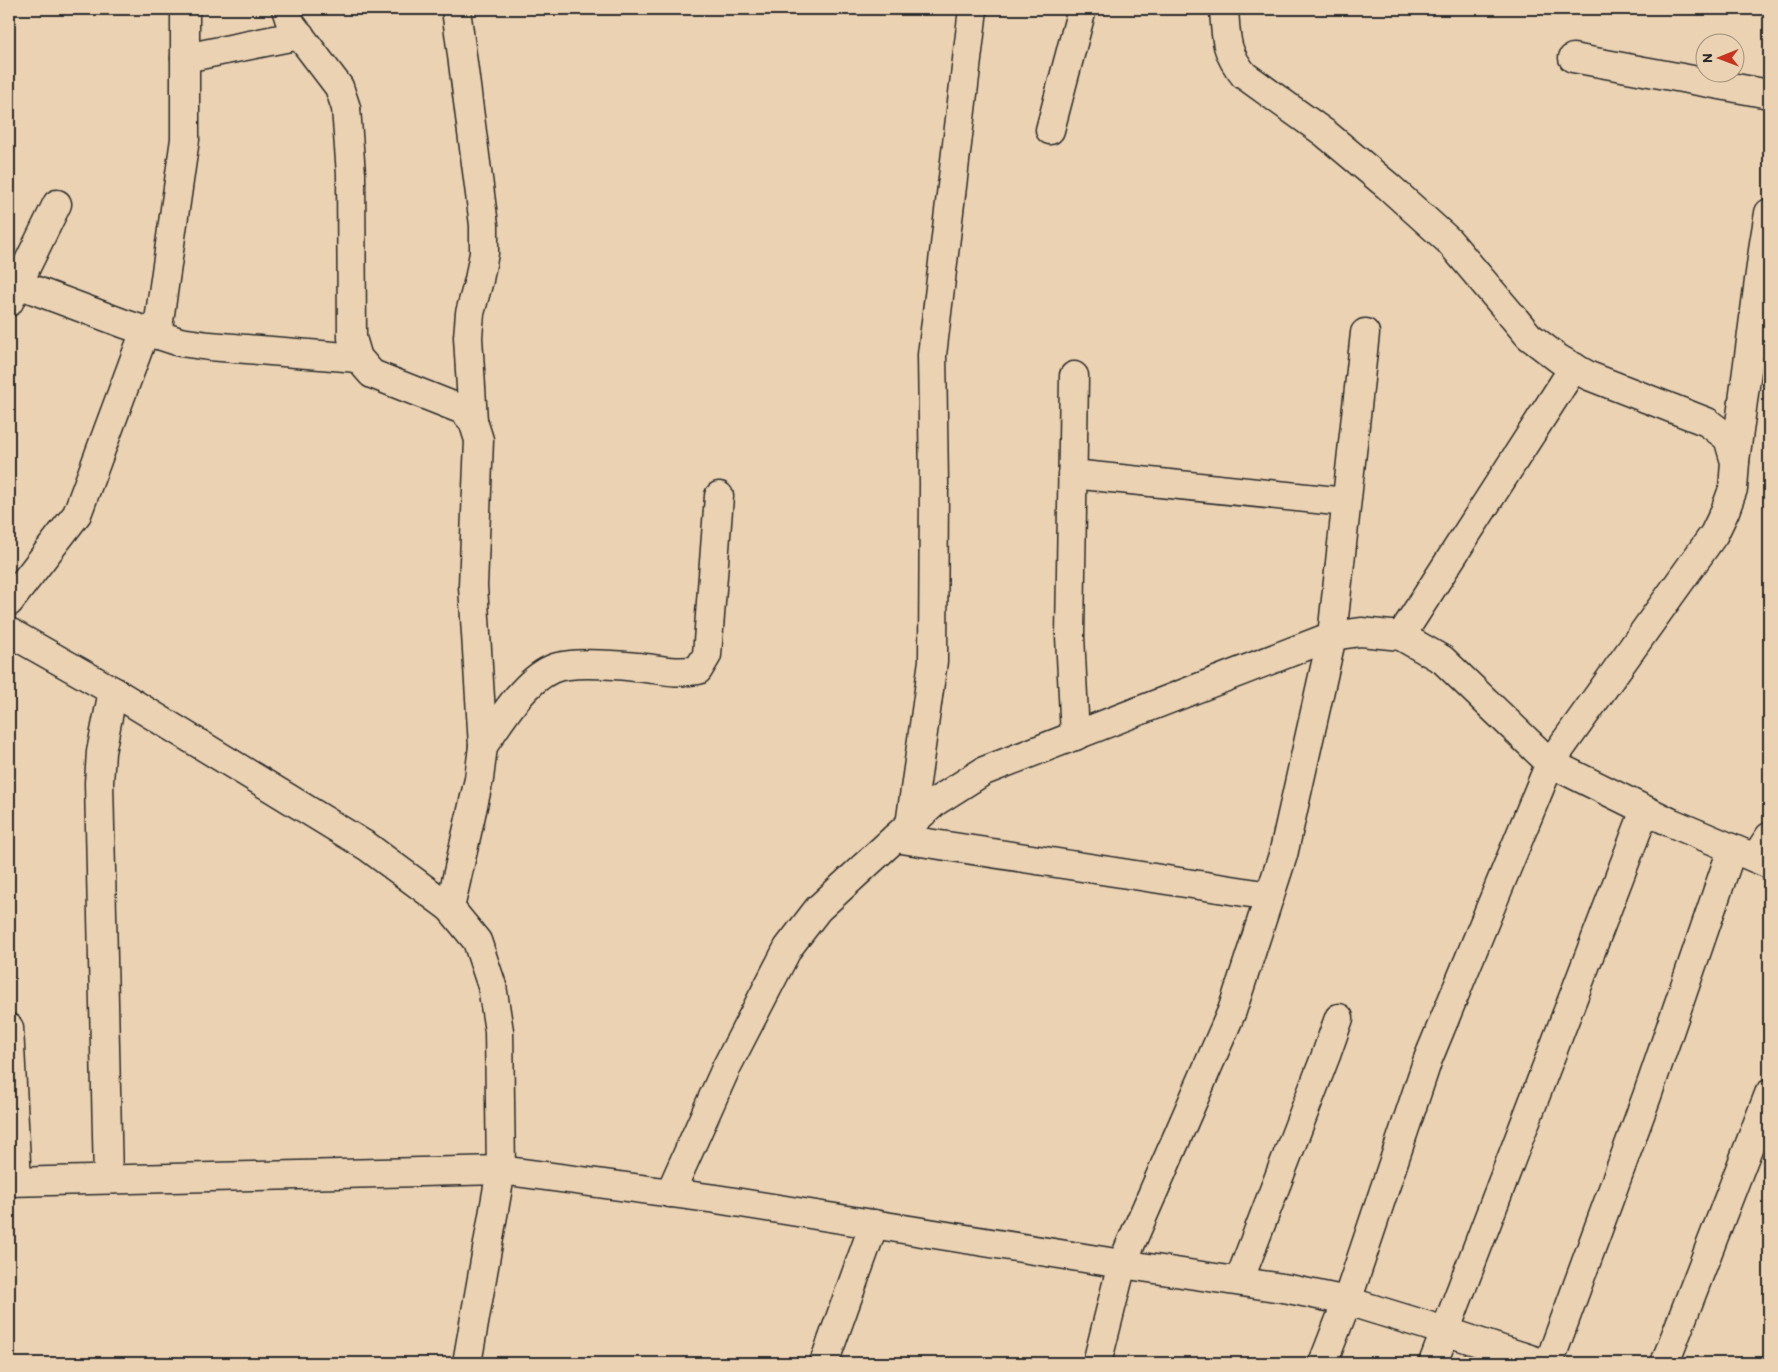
<svg xmlns="http://www.w3.org/2000/svg" width="1778" height="1372" viewBox="0 0 1778 1372" font-family="Itim,sans-serif">
  <style>
    .lines { fill: none; stroke-linecap: round; stroke-linejoin: round }
    .minor-casing { stroke: #2b2b2b; stroke-width: 31 }
    .minor { stroke: #ead2b2; stroke-width: 28 }
  </style>
  <rect width="100%" height="100%" fill="#ead2b2"/>
  <filter id="ink" filterUnits="userSpaceOnUse"><feTurbulence type="fractalNoise" baseFrequency=".02" numOctaves="2"/><feDisplacementMap in="SourceGraphic" scale="10" xChannelSelector="R" yChannelSelector="G"/><feConvolveMatrix kernelMatrix="1 2 1 2 8 2 1 2 1" color-interpolation-filters="sRGB"/></filter>
  <g filter="url(#ink)">
    <g class="lines">
      <g class="minor-casing">
        <g id="minor">
          <polyline points="286,9 291,24 339,87 346,108 351,174 352,338 358,358 372,374 463,410 473,421 479,440 473,586 483,746 479,779 450,908"/>
          <polyline points="456,9 484,225 484,253 479,280 470,313 468,337 473,421"/>
          <path d="M1224 9C1226 38 1225 52 1244 75L1326 134 1388 186 1449 241 1529 336 1559 359 1589 376 1707 422 1728 438 1735 462 1733 489 1725 511 1714 534 1550 763 1428 1059 1347 1301 1323 1363"/>
          <polyline points="185,58 300,35"/>
          <polyline points="1573,58 1769,94"/>
          <polyline points="1050,130 1082,9"/>
          <polyline points="18,284 125,324 180,342 209,346 358,358"/>
          <polyline points="9,302 57,204"/>
          <polyline points="157,335 185,139 185,9"/>
          <polyline points="1074,376 1070,636 1075,736"/>
          <polyline points="1735,461 1764,243 1769,213"/>
          <polyline points="1072,474 1346,502"/>
          <polyline points="9,602 77,514 145,331"/>
          <polyline points="9,632 113,691 368,847 450,908 477,941 492,986 499,1031 501,1170 467,1363"/>
          <polyline points="1401,636 1574,367"/>
          <path d="M483 746C500 721 524 681 552 669 571 661 616 665 636 667 660 669 674 674 698 670L707 655 719 496"/>
          <polyline points="910,825 933,661 934,484 932,355 973,9"/>
          <polyline points="895,838 1270,896"/>
          <polyline points="1755,858 1769,837"/>
          <polyline points="9,1028 17,1181"/>
          <polyline points="108,1179 99,783 101,752 113,691"/>
          <polyline points="9,1182 501,1170 716,1199 1122,1264 1289,1289 1347,1301 1445,1331 1542,1363"/>
          <polyline points="670,1193 727,1066 788,948 818,909 895,838 935,802 984,771 1332,636 1361,632 1401,636 1443,660 1550,763 1672,823 1769,864"/>
          <polyline points="1239,1281 1326,1055 1339,1018"/>
          <polyline points="824,1363 874,1224"/>
          <polyline points="1097,1363 1122,1264 1232,1011 1283,855 1332,636 1365,333"/>
          <polyline points="1433,1363 1645,810"/>
          <polyline points="1549,1363 1647,1096 1732,849"/>
          <polyline points="1665,1363 1769,1094"/>
        </g>
      </g>
      <use href="#minor" class="minor"/>
    </g>
  </g>
  <rect width="1778" height="1372" fill="none" stroke="#ead2b2" stroke-width="30"/>
  <rect x="15" y="15" width="1748" height="1342" fill="none" stroke="#2b2b2b" stroke-width="2" filter="url(#ink)"/>
  <g transform="translate(1720 58) rotate(269)"><circle r="24" fill="#ead2b2" stroke="#9e8f7c"/>
  <path d="M0-4L9 19L0 12L-9 19Z" fill="#c8321e"/>
  <text y="-8" font-size="14" font-weight="bold" text-anchor="middle" fill="#2b2b2b">N</text>
  </g>
</svg>
